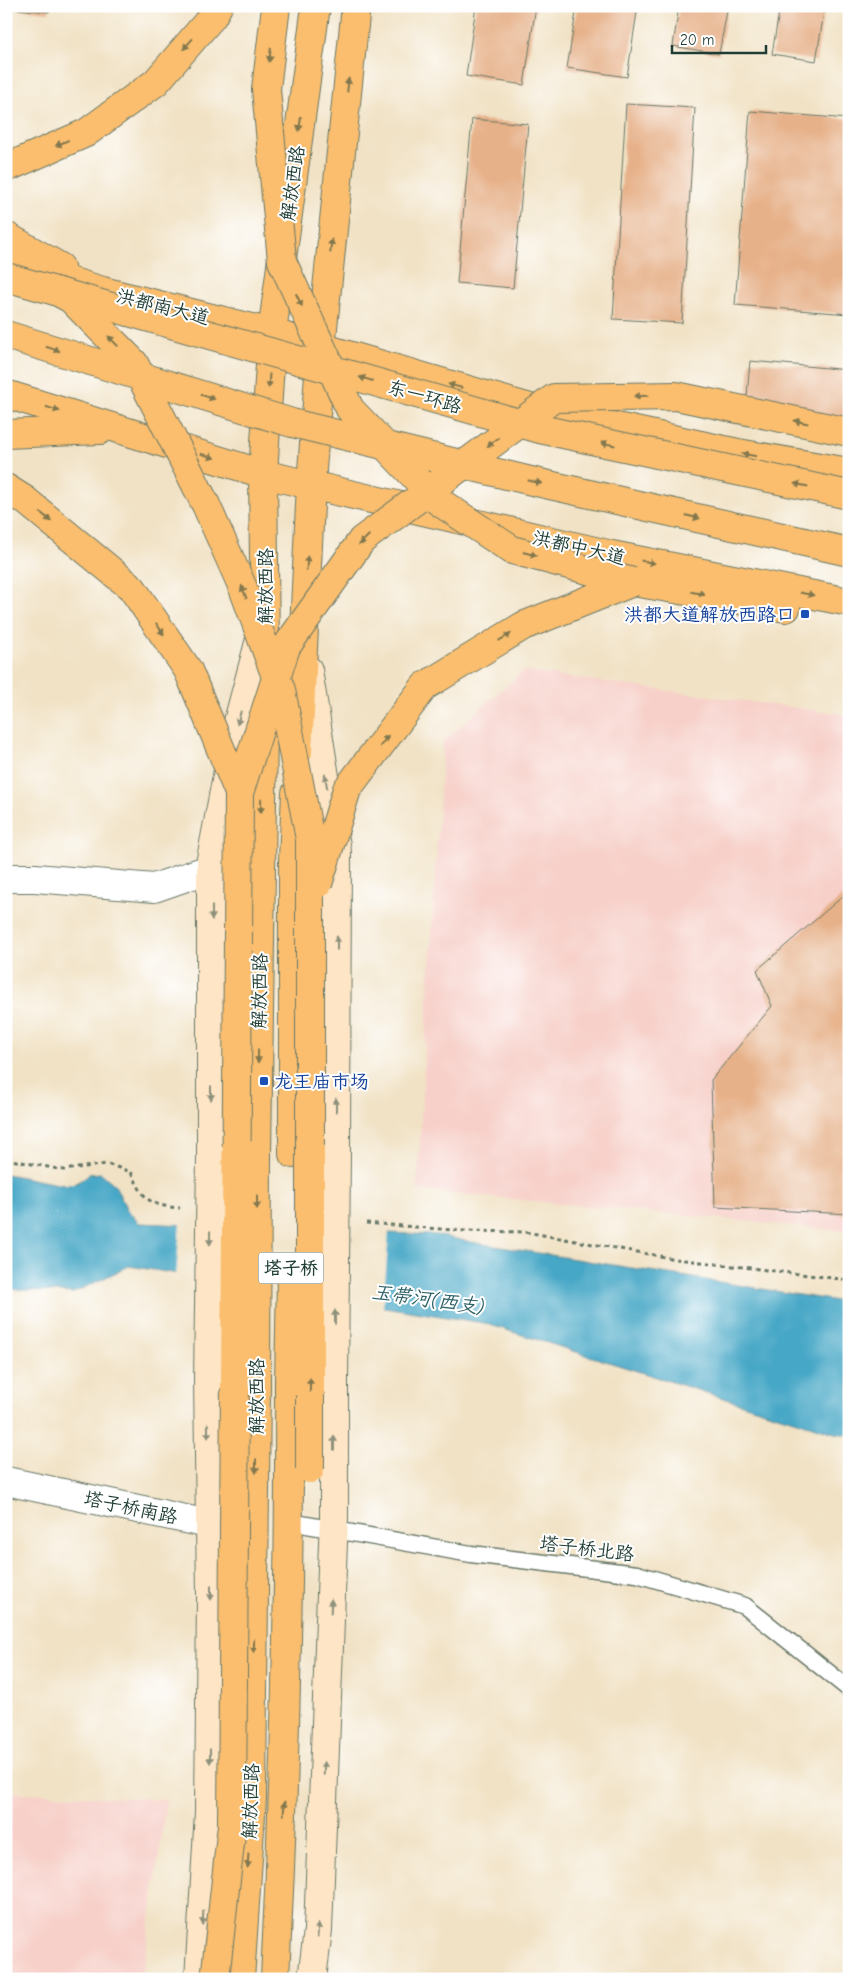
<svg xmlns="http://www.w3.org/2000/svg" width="855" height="1985" viewBox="0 0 855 1985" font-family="'Comic Neue','LXGW WenKai TC',sans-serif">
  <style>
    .built { fill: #f7d0c9 }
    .water { fill: #46a7c6; stroke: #32727d }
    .pier { fill: #f1e2c5 }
    .building { fill: #e6b088 }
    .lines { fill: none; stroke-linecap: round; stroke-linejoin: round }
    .lane-casing { stroke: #687767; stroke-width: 19 }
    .street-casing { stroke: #687767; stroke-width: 30 }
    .secondary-casing { stroke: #687767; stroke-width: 30 }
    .primary-casing { stroke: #687767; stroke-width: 30 }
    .path { stroke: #687767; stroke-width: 3; stroke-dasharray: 4 4; stroke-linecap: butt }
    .lane { stroke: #fff; stroke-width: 16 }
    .street { stroke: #fff; stroke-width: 28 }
    .secondary { stroke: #fde5c5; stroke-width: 28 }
    .primary { stroke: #fabe6e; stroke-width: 28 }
    .secondary-bridge-casing { stroke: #687767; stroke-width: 30; stroke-linecap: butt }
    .primary-bridge-casing { stroke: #687767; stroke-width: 30; stroke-linecap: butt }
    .highway-bridge-casing { stroke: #687767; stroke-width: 30; stroke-linecap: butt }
    .secondary-bridge { stroke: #fde5c5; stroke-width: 28 }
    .primary-bridge { stroke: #fabe6e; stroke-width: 28 }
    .highway-bridge { stroke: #fabe6e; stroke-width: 28 }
    .oneway { fill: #82774e }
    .oneway2 { fill: #8e917c }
    .transit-dot { fill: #1a4fb4; stroke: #fff; stroke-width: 2 }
    .labels { text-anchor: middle; stroke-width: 4; stroke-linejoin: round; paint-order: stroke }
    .shield { fill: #fff; stroke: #627771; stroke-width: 1 }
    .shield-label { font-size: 18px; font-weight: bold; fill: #1f3d34 }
    .street-label { font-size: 19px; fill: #1f3d34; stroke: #fff }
    .transit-label { font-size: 19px; fill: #164399; stroke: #fff; text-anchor: end }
    .water-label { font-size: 20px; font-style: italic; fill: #2d6267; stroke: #fff }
  </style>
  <rect width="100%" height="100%" fill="#fff"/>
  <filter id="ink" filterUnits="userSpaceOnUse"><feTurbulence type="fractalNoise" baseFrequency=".02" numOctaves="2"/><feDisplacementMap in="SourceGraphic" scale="10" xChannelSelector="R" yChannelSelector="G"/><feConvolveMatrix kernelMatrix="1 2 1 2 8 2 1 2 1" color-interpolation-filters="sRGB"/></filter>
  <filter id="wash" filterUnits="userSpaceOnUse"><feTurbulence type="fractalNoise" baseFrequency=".0096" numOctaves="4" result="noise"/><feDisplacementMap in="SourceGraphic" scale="20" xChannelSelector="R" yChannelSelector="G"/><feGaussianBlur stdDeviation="1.12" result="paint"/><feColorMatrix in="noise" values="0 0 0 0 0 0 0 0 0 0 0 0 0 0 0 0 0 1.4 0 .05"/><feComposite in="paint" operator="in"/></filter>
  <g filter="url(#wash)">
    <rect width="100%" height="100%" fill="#f1e2c5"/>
    <g class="built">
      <polygon points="523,671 849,715 849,1231 417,1190 443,742"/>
      <polygon points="6,1792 166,1800 142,1979 6,1979"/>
    </g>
    <polygon class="water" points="101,1173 115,1185 127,1210 139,1223 436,1235 476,1243 849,1303 849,1435 835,1433 484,1323 129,1266 73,1293 6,1289 6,1174 63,1185 77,1183 89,1174"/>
    <polygon class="pier" points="180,1222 389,1231 383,1310 176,1276"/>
    <g id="blocks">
      <g class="building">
        <polygon points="6,6 49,6 49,12 6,8"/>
        <polygon points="476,6 536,6 524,85 466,76"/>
        <polygon points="577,6 638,6 627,77 567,68"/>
        <polygon points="679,6 728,6 719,54 673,46"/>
        <polygon points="780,6 825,6 816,61 772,54"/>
        <polygon points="626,104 695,108 682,323 613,319"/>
        <polygon points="750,111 849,119 849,314 735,305"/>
        <polygon points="472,119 528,124 513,288 457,283"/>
        <polygon points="750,361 849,370 849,425 746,408"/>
        <polygon points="849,891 849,1214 715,1207 711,1080 772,1006 757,970"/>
      </g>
    </g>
  </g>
  <g filter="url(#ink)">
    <use href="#blocks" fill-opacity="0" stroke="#687767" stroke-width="1"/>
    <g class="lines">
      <g class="lane-casing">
        <polyline id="lane" points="290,1522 471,1554 637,1574 745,1606 849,1689"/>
      </g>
      <g class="street-casing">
        <g id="street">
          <polyline points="6,878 35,878 154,888 212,868"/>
          <polyline points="6,1481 232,1529"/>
        </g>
      </g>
      <g class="secondary-casing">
        <g id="secondary">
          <polyline points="308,670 337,852 336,1154"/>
          <polyline points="211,1154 211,859 236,729 264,624"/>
          <polyline points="199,1979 209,1812 211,1595 208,1382"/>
          <polyline points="312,1979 318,1930 334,1517 334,1383"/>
        </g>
      </g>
      <g class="primary-casing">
        <g id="primary">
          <polyline points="6,168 86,133 156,82 212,17 218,6"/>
          <polyline points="6,236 60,267"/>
          <polyline points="6,262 103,291 272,333 537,410 738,453 849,472"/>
          <polyline points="6,394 263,474 612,555 849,602"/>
          <polyline points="6,434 100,430"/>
          <polyline points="6,488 25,500 132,588"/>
          <polyline points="633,582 786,608"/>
          <polyline points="265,647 263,474 272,333 316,6"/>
          <polyline points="298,752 311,484 321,347 356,6"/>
          <polyline points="257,1154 263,730"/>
          <polyline points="293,1154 293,859 296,793"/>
          <polyline points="240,1979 252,1798 256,1382"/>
          <path d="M275 1979C285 1780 290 1582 289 1383"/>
        </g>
      </g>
      <g class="path">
        <path d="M6 1159 63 1170 107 1164 131 1172C145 1200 147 1205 180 1208"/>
        <polyline points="366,1223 465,1231 526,1232 676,1259 849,1280"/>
      </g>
      <use href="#lane" class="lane"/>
      <use href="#street" class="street"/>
      <use href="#secondary" class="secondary"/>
      <use href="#primary" class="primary"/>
      <g class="secondary-bridge-casing">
        <g id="secondary-bridge">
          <polyline points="208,1382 211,1154"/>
          <polyline points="334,1383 336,1154"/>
        </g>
      </g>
      <g class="primary-bridge-casing">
        <g id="primary-bridge">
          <polyline points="276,6 266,89 282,261 350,409 438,501 512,550 633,582"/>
          <polyline points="58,292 71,299 134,363 206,505 243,588 281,690 310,839 310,1469"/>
          <polyline points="132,588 188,670 239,793"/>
          <polyline points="318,884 347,789 425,686 523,626 633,582"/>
          <polyline points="256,1382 257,1154"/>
          <polyline points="289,1383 291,1277"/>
          <polyline points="215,1979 232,1825 239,793 286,647 362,540 554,398 676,396 849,432"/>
        </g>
      </g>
      <g class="highway-bridge-casing">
        <g id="highway-bridge">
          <polyline points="6,277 540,429 849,495"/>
          <polyline points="6,335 292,423 527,480 849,552"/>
        </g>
      </g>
      <use href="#secondary-bridge" class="secondary-bridge"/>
      <use href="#primary-bridge" class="primary-bridge"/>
      <use href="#highway-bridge" class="highway-bridge"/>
    </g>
    <defs><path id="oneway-solid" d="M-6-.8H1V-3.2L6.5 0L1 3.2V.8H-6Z" transform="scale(1.25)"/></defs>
    <g class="oneway">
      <use href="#oneway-solid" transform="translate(188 44) rotate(131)"/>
      <use href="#oneway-solid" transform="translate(270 55) rotate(97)"/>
      <use href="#oneway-solid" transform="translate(348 85) rotate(-84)"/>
      <use href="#oneway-solid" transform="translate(300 124) rotate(98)"/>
      <use href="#oneway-solid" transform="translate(62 143) rotate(156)"/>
      <use href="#oneway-solid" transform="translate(331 246) rotate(-84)"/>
      <use href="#oneway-solid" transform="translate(299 300) rotate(65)"/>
      <use href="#oneway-solid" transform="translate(113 341) rotate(-134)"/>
      <use href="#oneway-solid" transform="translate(53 349) rotate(17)"/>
      <use href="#oneway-solid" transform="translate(366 379) rotate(-164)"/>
      <use href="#oneway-solid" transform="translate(269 381) rotate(94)"/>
      <use href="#oneway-solid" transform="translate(455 386) rotate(-164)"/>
      <use href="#oneway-solid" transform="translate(641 396) rotate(179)"/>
      <use href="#oneway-solid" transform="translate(208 397) rotate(17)"/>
      <use href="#oneway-solid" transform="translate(53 409) rotate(17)"/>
      <use href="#oneway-solid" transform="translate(801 422) rotate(-168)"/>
      <use href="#oneway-solid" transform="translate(493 442) rotate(143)"/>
      <use href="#oneway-solid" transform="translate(608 444) rotate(-168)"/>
      <use href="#oneway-solid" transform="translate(749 455) rotate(-170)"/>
      <use href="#oneway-solid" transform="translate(208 456) rotate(17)"/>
      <use href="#oneway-solid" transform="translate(535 482) rotate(13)"/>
      <use href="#oneway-solid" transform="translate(801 485) rotate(-168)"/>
      <use href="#oneway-solid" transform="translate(46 517) rotate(40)"/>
      <use href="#oneway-solid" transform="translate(693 517) rotate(13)"/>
      <use href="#oneway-solid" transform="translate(364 540) rotate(136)"/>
      <use href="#oneway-solid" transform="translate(530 554) rotate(15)"/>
      <use href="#oneway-solid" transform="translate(648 562) rotate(11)"/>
      <use href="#oneway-solid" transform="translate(307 563) rotate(-87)"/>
      <use href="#oneway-solid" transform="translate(244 592) rotate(-111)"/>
      <use href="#oneway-solid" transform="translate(698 593) rotate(10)"/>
      <use href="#oneway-solid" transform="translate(807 594) rotate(11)"/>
      <use href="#oneway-solid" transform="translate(160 629) rotate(56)"/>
      <use href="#oneway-solid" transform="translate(505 637) rotate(-31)"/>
      <use href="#oneway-solid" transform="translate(384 741) rotate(-53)"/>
      <use href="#oneway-solid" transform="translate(261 806) rotate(91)"/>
      <use href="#oneway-solid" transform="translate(258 1056) rotate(91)"/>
      <use href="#oneway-solid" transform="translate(257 1202) rotate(90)"/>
      <use href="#oneway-solid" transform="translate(310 1385) rotate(-90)"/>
      <use href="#oneway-solid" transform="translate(256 1466) rotate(90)"/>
      <use href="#oneway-solid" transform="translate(254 1646) rotate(91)"/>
      <use href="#oneway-solid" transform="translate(284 1808) rotate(-87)"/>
      <use href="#oneway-solid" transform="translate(248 1861) rotate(94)"/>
    </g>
    <g class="oneway2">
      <use href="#oneway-solid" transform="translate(239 718) rotate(105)"/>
      <use href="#oneway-solid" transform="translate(326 781) rotate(-99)"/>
      <use href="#oneway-solid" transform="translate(212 913) rotate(90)"/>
      <use href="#oneway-solid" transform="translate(337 943) rotate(-90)"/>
      <use href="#oneway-solid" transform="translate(211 1093) rotate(90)"/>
      <use href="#oneway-solid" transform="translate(336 1105) rotate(-90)"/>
      <use href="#oneway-solid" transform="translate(210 1238) rotate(91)"/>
      <use href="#oneway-solid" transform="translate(335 1317) rotate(-90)"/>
      <use href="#oneway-solid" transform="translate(208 1431) rotate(89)"/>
      <use href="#oneway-solid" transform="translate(334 1443) rotate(-90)"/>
      <use href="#oneway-solid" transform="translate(211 1593) rotate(90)"/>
      <use href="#oneway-solid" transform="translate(331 1606) rotate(-88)"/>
      <use href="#oneway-solid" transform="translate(210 1756) rotate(90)"/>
      <use href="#oneway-solid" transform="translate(324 1768) rotate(-88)"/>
      <use href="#oneway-solid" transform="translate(203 1918) rotate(93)"/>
      <use href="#oneway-solid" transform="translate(318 1930) rotate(-85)"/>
    </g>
  </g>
  <g class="transit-dot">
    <rect x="800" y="609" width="10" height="10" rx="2.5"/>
    <rect x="259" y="1076" width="10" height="10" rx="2.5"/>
  </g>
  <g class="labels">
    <rect class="shield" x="258.5" y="1252.5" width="65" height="31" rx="4"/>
    <g class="shield-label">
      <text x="291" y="1274">塔子桥</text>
    </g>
    <g class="street-label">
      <text transform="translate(292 183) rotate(-82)" y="7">解放西路</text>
      <text transform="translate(163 306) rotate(14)" y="7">洪都南大道</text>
      <text transform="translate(425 396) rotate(16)" y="7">东一环路</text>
      <text transform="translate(579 547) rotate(13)" y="7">洪都中大道</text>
      <text transform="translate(265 586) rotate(-90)" y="7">解放西路</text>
      <text transform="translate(259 991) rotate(-89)" y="7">解放西路</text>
      <text transform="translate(256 1396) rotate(-90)" y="7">解放西路</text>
      <text transform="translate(131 1507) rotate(12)" y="7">塔子桥南路</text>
      <text transform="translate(587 1548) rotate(7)" y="7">塔子桥北路</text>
      <text transform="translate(250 1801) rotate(-88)" y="7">解放西路</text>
    </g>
    <g class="transit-label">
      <text x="795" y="621">洪都大道解放西路口</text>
      <text x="274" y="1088" text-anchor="start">龙王庙市场</text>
    </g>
    <g class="water-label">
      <text transform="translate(428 1299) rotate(8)" y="7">玉带河(西支)</text>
    </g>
  </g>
  <rect width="855" height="1985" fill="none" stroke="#fff" stroke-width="25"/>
  <path d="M672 45v8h94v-8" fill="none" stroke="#1f3d34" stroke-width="2.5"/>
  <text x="680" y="45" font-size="15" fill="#1f3d34" stroke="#ffffff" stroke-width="4" paint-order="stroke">20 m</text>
</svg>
